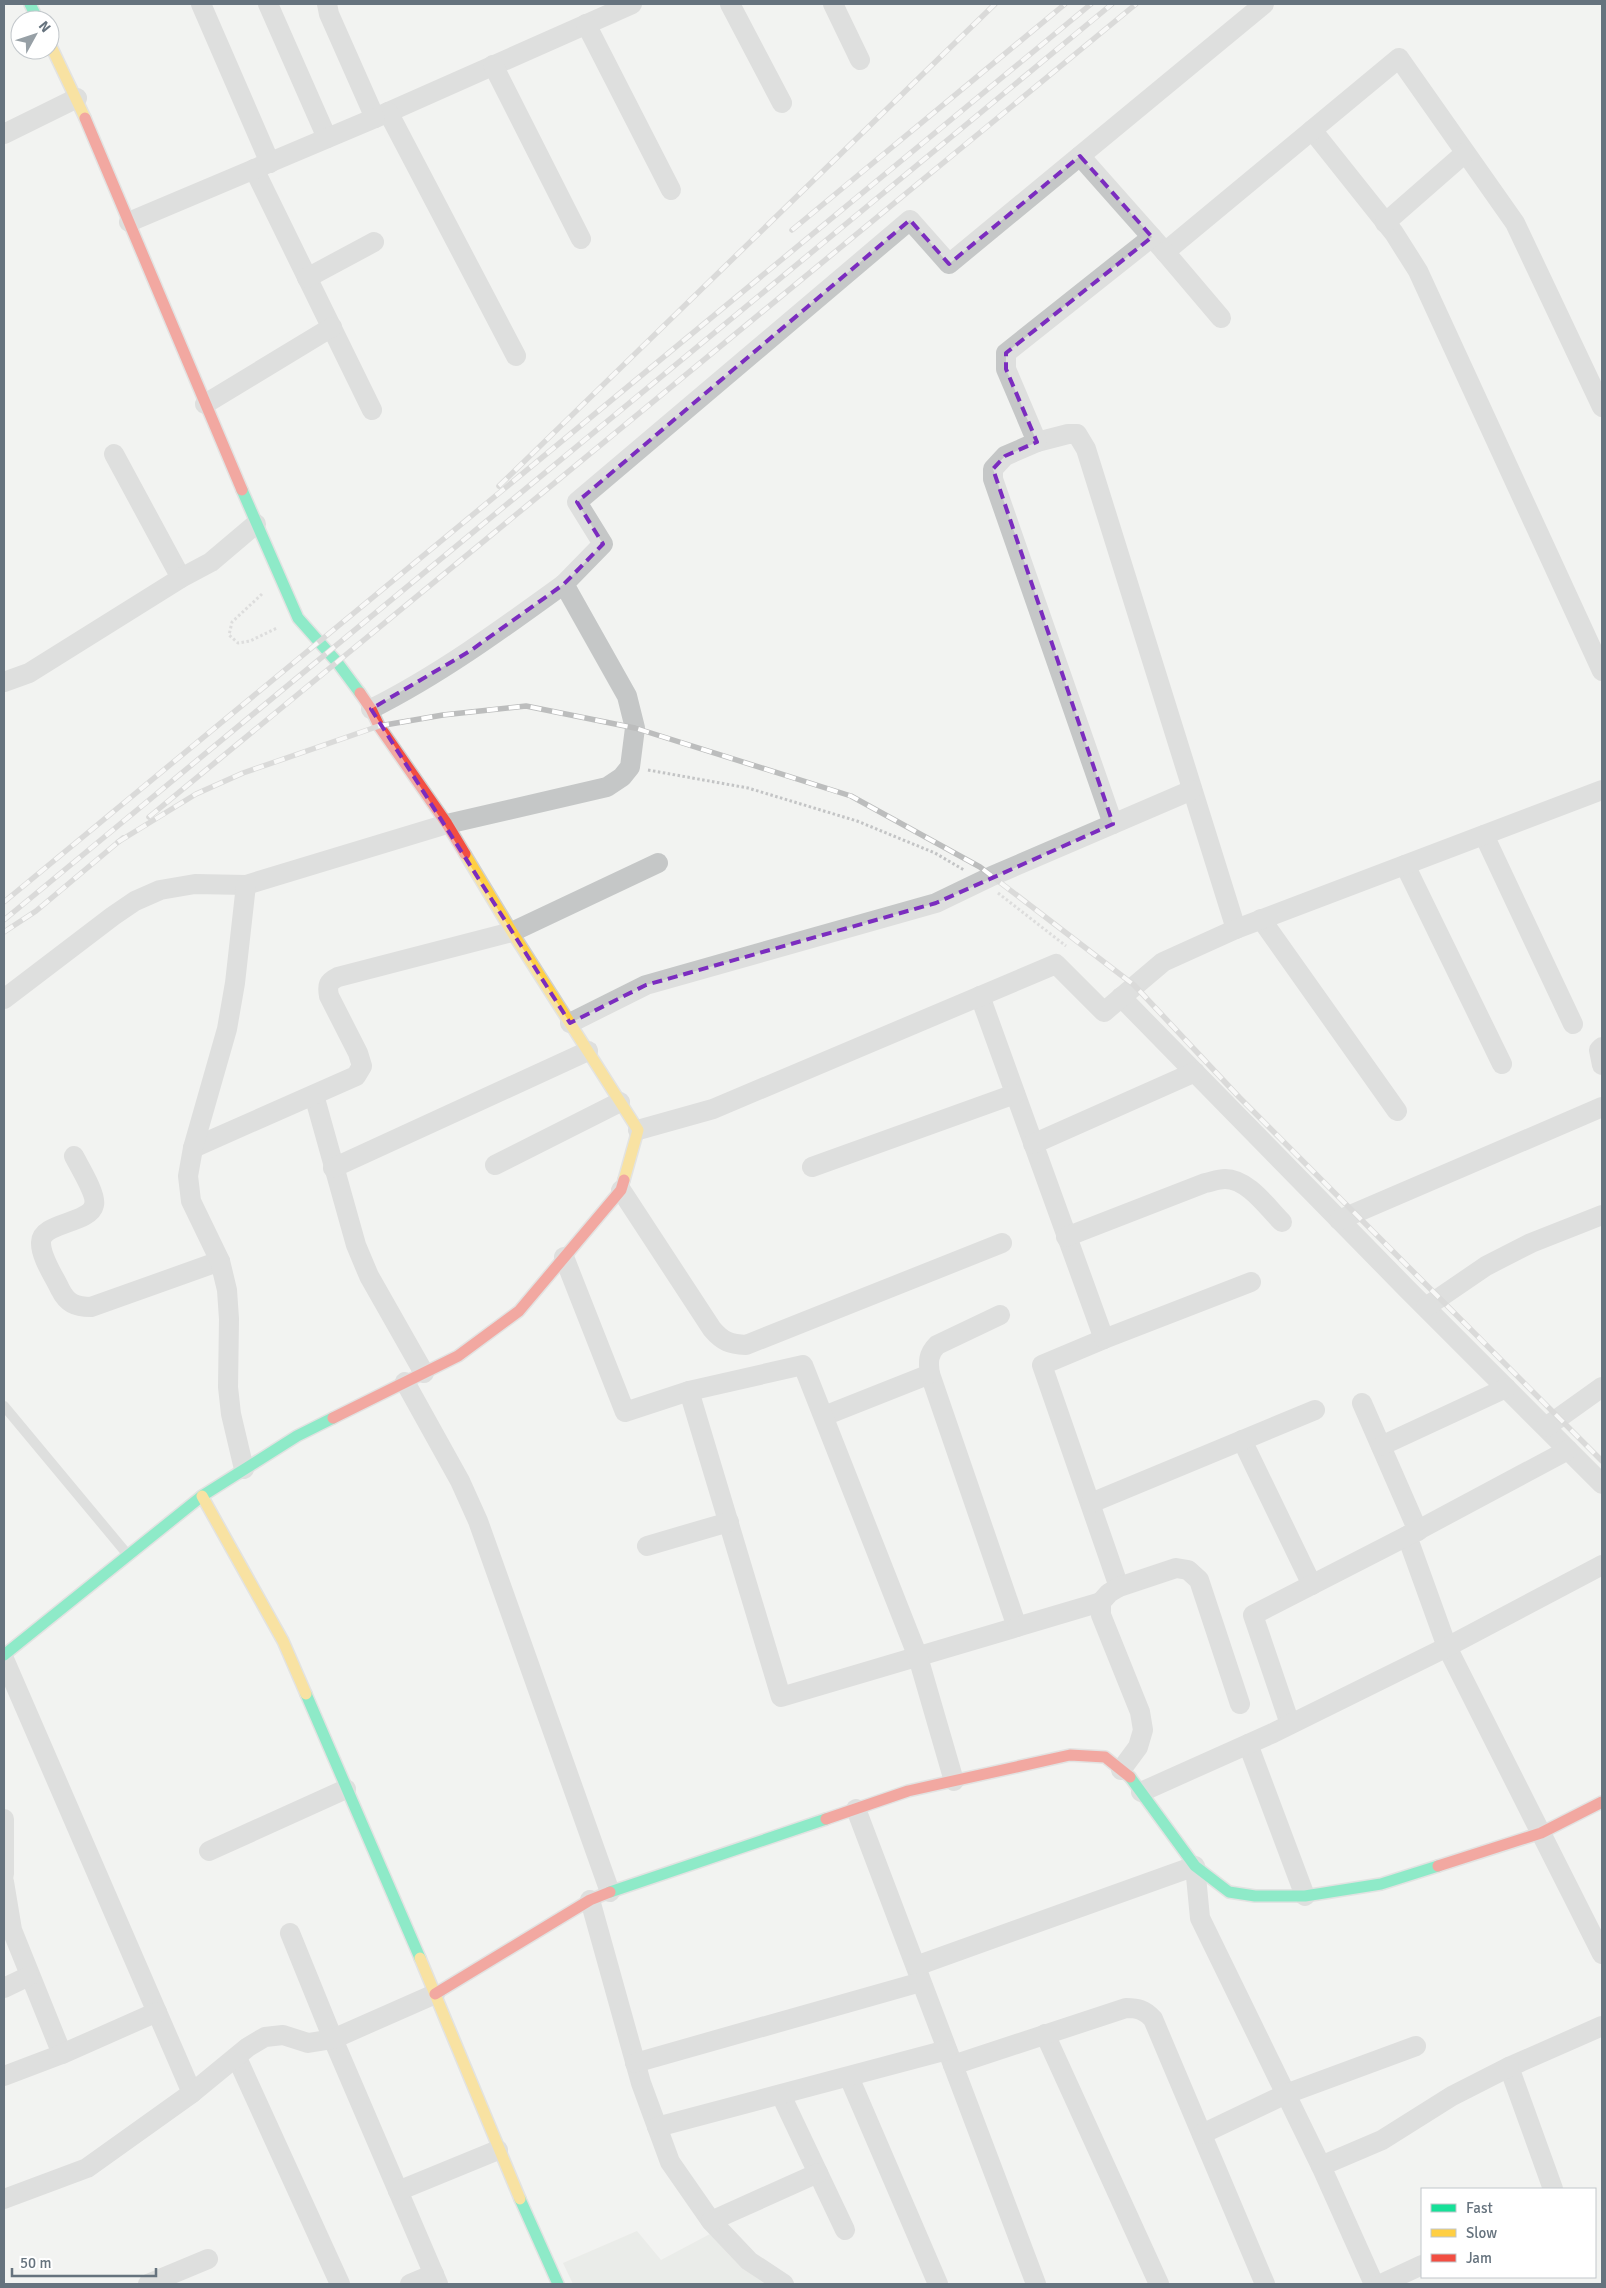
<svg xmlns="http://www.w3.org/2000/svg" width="1606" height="2288" viewBox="0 0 1606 2288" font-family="Signika,sans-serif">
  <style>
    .green { fill: #e1e4df }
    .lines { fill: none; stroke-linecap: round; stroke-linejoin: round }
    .fast-casing { stroke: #cfd0d0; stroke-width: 14 }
    .slow-casing { stroke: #cfd0d0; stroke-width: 14 }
    .jam-casing { stroke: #cfd0d0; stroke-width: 14 }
    .path { stroke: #c3c4c5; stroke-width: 3; stroke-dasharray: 2.5 2.5; stroke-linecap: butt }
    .lane { stroke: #c5c7c7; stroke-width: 10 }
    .street { stroke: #c5c7c7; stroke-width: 20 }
    .fast { stroke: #16e098; stroke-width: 11 }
    .slow { stroke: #ffcf43; stroke-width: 11 }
    .jam { stroke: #f24e42; stroke-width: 11 }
    .rail-casing { stroke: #bcbdbd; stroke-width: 5.5 }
    .rail { stroke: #fff; stroke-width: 4; stroke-dasharray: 11; stroke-linecap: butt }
    .marked { fill: none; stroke: #7b2cbf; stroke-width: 4; stroke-dasharray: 10 6; stroke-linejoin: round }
  </style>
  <rect width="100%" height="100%" fill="#f2f3f1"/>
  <polygon class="green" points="637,2231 661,2260 710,2234 769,2284 573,2284 563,2263"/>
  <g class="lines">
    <g class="fast-casing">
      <g id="fast">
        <polyline points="30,4 38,20"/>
        <polyline points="242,490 298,618 337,662 360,693"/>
        <polyline points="4,1655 202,1496 297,1436 333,1418"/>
        <polyline points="306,1694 420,1958"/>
        <polyline points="1130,1777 1195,1866 1229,1892 1255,1896 1305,1896 1381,1884 1438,1866"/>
        <polyline points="610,1892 826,1819"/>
        <polyline points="520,2199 558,2284"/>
      </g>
    </g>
    <g class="slow-casing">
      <g id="slow">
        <polyline points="50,44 85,118"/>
        <polyline points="465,854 512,932 638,1130 624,1180"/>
        <polyline points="202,1496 283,1641 306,1694"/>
        <polyline points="420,1958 520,2199"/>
      </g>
    </g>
    <g class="jam-casing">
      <g id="jam">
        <polyline points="85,118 242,490"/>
        <polyline points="360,693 371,709 379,726 447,824 465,854"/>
        <polyline points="333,1418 458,1356 519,1311 621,1190 624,1180"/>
        <polyline points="826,1819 908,1791 1070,1755 1105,1757 1130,1777"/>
        <polyline points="1438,1866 1541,1833 1602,1802"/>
        <polyline points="435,1994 590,1900 610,1892"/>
      </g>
    </g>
    <g class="path">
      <polyline points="262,594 232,622 229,635 238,643 250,641 277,628"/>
      <polyline points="648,770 748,788 857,821 935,853 964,870"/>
      <polyline points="998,893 1066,946"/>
    </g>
    <polyline class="lane" points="4,1406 128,1555"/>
    <g class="street">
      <polyline points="201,4 270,163"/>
      <polyline points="268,4 327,138"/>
      <polyline points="327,4 329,14 375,118 632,4"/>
      <polyline points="730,4 782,103"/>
      <polyline points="833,4 860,60"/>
      <polyline points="586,24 671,190"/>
      <polyline points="493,65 581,239"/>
      <polyline points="388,112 516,356"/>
      <polyline points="1312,130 1394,233 1418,271 1602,671"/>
      <polyline points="4,134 77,98"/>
      <polyline points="1080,156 1165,252 1399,58 1515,223 1602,407"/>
      <polyline points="254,169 372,410"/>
      <polyline points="129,222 375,118"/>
      <polyline points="1385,223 1465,153"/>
      <polyline points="1165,252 1221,318"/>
      <polyline points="307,278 374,242"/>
      <polyline points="205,404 332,327"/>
      <polyline points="1037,442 1068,434 1077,434 1086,449 1236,929"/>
      <polyline points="114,454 181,578"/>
      <polyline points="4,682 29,673 181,578 211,562 256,524"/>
      <path d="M371 709C439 675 502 629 564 584"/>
      <polyline points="1113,824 993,479 993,469 1005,456 1037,442 1006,369 1006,353 1152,237"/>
      <polyline points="1484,835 1573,1024"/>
      <polyline points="1405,865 1502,1064"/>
      <polyline points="1261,919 1397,1111"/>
      <polyline points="980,996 1104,1339 1042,1365 1119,1587"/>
      <polyline points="1121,997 1408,1290 1602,1484"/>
      <polyline points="4,999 113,916 135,901 160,890 195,884 246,885 447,824 607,787 622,777 630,767 635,728 627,696 564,584 603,544 577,502 910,220 949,264 1264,4"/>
      <polyline points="570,1023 646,985 936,903 992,876 1192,790"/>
      <polyline points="1602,1047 1599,1050 1602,1065"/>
      <polyline points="314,1095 356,1245 369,1276 424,1373"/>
      <polyline points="638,1130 713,1109 1056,964 1104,1012 1163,962 1236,929 1602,790"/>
      <polyline points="1033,1144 1195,1072"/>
      <path d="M193 1148 356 1076 362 1066 358 1053 329 996C327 985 328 982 338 977L512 932 658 863"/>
      <path d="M74 1156C79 1166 97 1195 94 1205 90 1224 40 1222 41 1243 41 1258 54 1276 60 1289 67 1303 75 1307 91 1307L220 1261"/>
      <polyline points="495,1165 620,1102"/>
      <polyline points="812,1167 1015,1094"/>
      <polyline points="333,1168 588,1051"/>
      <path d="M621 1190 712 1329C723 1342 730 1344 746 1345L1002 1243"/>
      <polyline points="1339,1220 1602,1107"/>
      <path d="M1066 1237 1205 1183C1211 1182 1218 1179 1225 1179 1248 1179 1267 1207 1282 1222"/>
      <polyline points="564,1257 625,1412 689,1391 781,1697 1017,1627 930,1374 824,1416"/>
      <polyline points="1426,1307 1486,1266 1531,1243 1602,1215"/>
      <polyline points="1104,1339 1251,1282"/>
      <path d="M930 1374C928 1362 928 1354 937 1345L1000 1315"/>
      <polyline points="405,1382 460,1481 478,1521 610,1892"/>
      <polyline points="689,1391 803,1365 918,1657 954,1781"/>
      <polyline points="1362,1403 1418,1531"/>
      <polyline points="1546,1427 1602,1387"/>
      <polyline points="1242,1440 1312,1585"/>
      <polyline points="1381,1446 1506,1388"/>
      <polyline points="244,1469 231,1414 228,1387 229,1319 227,1290 220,1261 191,1201 188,1176 193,1148 227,1029 235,983 246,885"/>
      <polyline points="1091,1503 1315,1410"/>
      <polyline points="1407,1536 1447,1647 1602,1954"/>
      <polyline points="647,1546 729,1522"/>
      <polyline points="1017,1627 1101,1602"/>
      <polyline points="4,1659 192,2093"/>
      <polyline points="1290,1724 1253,1615 1407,1536 1568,1450"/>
      <polyline points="1248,1744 1305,1896"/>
      <polyline points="1121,1770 1138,1747 1143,1730 1140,1712 1101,1615 1101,1602 1109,1593 1119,1587 1176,1568 1188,1570 1199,1580 1240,1704"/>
      <polyline points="1141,1792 1273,1733 1447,1647 1602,1565"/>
      <polyline points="856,1809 1036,2284"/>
      <polyline points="4,1819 4,1874"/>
      <polyline points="209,1851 346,1789"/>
      <polyline points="4,1882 12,1930 62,2054"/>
      <polyline points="590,1900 641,2083 670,2162 711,2221 749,2261 784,2284"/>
      <polyline points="290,1933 333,2039 438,2284"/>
      <polyline points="916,1966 1195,1866 1200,1918 1321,2166"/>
      <polyline points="4,1988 29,1976"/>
      <polyline points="1045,2034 1159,2284"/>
      <polyline points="237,2058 340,2284"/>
      <polyline points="635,2063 921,1982"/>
      <path d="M953 2065 1126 2008C1138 2008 1145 2010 1153 2019L1265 2284"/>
      <polyline points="4,2076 62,2054 157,2012"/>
      <polyline points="849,2077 938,2284"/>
      <polyline points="781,2095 845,2230"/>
      <polyline points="657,2127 947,2050"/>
      <polyline points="1202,2134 1286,2094 1416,2046"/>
      <polyline points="1553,2189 1509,2067 1602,2026"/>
      <polyline points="398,2191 498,2150"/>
      <polyline points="4,2199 87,2168 192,2093 248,2047 265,2037 283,2035 308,2043 333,2039 435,1994"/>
      <polyline points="711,2221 818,2173"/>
      <polyline points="148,2284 208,2259"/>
      <polyline points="410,2284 434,2274"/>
      <polyline points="1374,2284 1321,2166 1382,2140 1452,2096 1509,2067"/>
      <polyline points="1381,2284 1422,2265"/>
    </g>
    <use href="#fast" class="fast"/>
    <use href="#slow" class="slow"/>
    <use href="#jam" class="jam"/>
    <g class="rail-casing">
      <g id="rail">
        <polyline points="792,230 1065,4"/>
        <polyline points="499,486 995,4"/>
        <polyline points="149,817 1136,4"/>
        <polyline points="118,842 196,794 243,773 379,726 443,715 526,706 635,728 851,796 980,867 1134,985 1239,1097 1602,1461"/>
        <polyline points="4,902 1091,4"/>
        <polyline points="4,920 1112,4"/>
        <polyline points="4,932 36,911 123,838"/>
      </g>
    </g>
    <use href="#rail" class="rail"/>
  </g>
  <path d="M0 0H1606V2288H0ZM1080 156 1152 237 1006 353V369L1037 442 1005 456 993 469 1113 824 936 903 646 985 570 1023 371 709 470 651 564 584 603 544 577 502 910 220 949 264Z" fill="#f2f3f1" fill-opacity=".55" fill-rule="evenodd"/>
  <path class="marked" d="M1080 156 1152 237 1006 353V369L1037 442 1005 456 993 469 1113 824 936 903 646 985 570 1023 371 709 470 651 564 584 603 544 577 502 910 220 949 264Z"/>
  <rect width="1606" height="2288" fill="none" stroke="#66737e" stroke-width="10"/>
  <rect x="1421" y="2188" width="175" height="90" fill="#ffffff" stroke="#c2c7cb"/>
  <rect x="1431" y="2204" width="25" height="8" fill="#16e098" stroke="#c2c7cb"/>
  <text x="1466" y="2213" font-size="15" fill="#66737e">Fast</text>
  <rect x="1431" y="2229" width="25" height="8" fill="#ffcf43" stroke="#c2c7cb"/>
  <text x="1466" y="2238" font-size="15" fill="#66737e">Slow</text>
  <rect x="1431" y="2254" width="25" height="8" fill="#f24e42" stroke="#c2c7cb"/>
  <text x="1466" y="2263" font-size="15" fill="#66737e">Jam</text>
  <g transform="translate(35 35) rotate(50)"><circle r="24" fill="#ffffff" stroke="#c2c7cb"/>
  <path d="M0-4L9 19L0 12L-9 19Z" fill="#97a0a6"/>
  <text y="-8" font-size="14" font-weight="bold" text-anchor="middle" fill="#66737e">N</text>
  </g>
  <path d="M12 2268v8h144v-8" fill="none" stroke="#66737e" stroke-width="2.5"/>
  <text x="20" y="2268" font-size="15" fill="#66737e" stroke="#ffffff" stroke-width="4" paint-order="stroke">50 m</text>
</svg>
